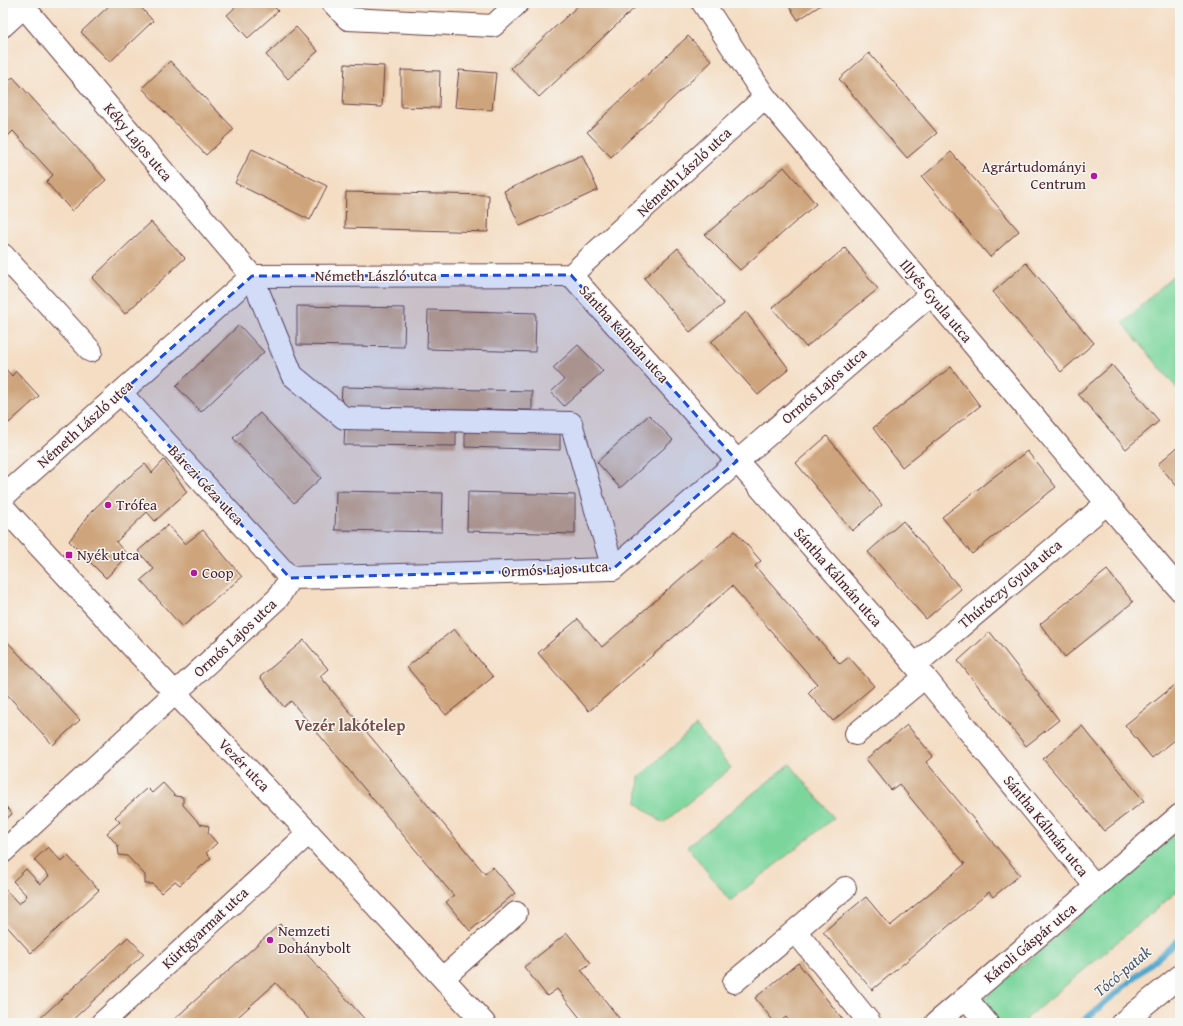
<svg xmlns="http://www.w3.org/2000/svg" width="1183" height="1026" viewBox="0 0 1183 1026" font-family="'Gentium Book Plus',serif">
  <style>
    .green { fill: #7cd69c; stroke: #637a64 }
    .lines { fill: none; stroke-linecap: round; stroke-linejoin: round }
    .stream { stroke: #50a8cd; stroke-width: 6 }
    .building { fill: #cea47b }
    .minor-casing { stroke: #643c42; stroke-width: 24 }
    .minor { stroke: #fff; stroke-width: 22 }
    .marked { fill: #1d4ed8; fill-opacity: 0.2; stroke: #1d4ed8; stroke-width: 3; stroke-dasharray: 8 5; stroke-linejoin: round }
    .poi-dot { fill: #b5179e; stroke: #f6f6f2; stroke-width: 1.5 }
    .labels { text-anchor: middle; stroke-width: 3; stroke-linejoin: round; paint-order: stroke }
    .street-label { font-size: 15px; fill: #4a1f2b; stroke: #f6f6f2 }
    .poi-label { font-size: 15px; fill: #4a1f2b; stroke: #f6f6f2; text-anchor: start }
    .neighbourhood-label { font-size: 16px; font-weight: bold; fill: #784e47; stroke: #f6f6f2 }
    .water-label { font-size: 16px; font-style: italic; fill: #4c566c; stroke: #f6f6f2 }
  </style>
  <rect width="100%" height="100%" fill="#f6f6f2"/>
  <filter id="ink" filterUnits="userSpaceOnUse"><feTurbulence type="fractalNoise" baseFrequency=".025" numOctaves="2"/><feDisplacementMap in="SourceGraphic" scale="8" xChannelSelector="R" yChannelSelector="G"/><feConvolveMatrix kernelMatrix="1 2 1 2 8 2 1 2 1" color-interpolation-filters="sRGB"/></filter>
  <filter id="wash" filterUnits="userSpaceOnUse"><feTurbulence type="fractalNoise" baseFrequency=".012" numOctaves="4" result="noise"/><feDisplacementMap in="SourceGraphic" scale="16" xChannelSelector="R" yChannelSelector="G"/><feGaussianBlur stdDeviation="0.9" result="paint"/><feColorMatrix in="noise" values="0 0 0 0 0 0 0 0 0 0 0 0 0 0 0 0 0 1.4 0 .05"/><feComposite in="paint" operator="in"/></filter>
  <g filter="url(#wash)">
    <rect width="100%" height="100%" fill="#f4ddc3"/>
    <g class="green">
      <polygon points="1180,269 1180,392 1123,323"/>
      <polygon points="696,726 731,768 663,823 637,803 639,777"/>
      <polygon points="790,764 834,818 730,901 687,846"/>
      <path d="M1180 830V889L1027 1018V1023C997 1023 999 1024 982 1000Z"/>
    </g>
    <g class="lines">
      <polyline class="stream" points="1081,1023 1180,939"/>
    </g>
    <g id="blocks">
      <g class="building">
        <polygon points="112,3 137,3 153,21 110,62 81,32"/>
        <polygon points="240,3 271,3 278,11 248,38 227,15"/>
        <polygon points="581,3 640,3 539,97 511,68"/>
        <polygon points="787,3 824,3 798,20"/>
        <polygon points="296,27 318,51 288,79 266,55"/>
        <polygon points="688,36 712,61 611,157 587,132"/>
        <polygon points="869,53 937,133 907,158 839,79"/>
        <polygon points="170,61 234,129 206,155 142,88"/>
        <polygon points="345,64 384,66 382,107 343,105"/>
        <polygon points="401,70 440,71 439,108 401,107"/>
        <polygon points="459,70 496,73 492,110 455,107"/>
        <polygon points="13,77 106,180 72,211 46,182 53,175 13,131 6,138 3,135 3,86"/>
        <polygon points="252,149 327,186 310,220 235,183"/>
        <polygon points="951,152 1019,231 990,257 922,177"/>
        <polygon points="582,155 598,190 520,226 504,191"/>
        <polygon points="784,167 816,204 740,270 705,235"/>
        <polygon points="346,192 489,195 488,232 345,228"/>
        <polygon points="151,222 185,258 125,314 92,278"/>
        <polygon points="678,248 724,304 690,332 644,278"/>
        <polygon points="845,248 878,289 806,347 772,308"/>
        <polygon points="1026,263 1094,343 1061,372 993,292"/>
        <polygon points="297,306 405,308 404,347 297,345"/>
        <polygon points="428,310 536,313 535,352 427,349"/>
        <polygon points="746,312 789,369 758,395 711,342"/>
        <polygon points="239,325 264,352 201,412 176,386"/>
        <polygon points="578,345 603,371 564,406 551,392 564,380 553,368"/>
        <polygon points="1112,365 1159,421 1126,449 1078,394"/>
        <polygon points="3,366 12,376 16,371 39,396 9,423 3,417"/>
        <polygon points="951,367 980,406 902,467 873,428"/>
        <polygon points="342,387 532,391 532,410 341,407"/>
        <polygon points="260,413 321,478 294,503 233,438"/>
        <polygon points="649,415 673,440 620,488 597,462"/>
        <polygon points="345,424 456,425 456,446 344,445"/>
        <polygon points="465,427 560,430 560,450 465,447"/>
        <polygon points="827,436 882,505 852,531 796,463"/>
        <polygon points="1180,445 1180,490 1158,464"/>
        <polygon points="1027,451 1056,487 972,554 942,517"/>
        <polygon points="164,460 187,492 155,521 147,512 116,542 128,556 106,578 69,541 92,511 119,485 145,464 152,473"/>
        <polygon points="336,491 443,493 442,532 335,530"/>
        <polygon points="468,492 575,495 575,534 467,531"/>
        <polygon points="903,521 961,589 926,619 868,552"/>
        <polygon points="168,525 185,544 203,530 242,577 182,627 141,580 154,569 138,551"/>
        <polygon points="735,531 761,561 755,566 840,664 849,657 874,686 833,721 808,693 817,684 732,586 589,711 538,653 578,619 602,647"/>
        <polygon points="1107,570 1133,602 1065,657 1040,624"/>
        <polygon points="454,629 493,677 446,715 407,667"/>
        <polygon points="990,632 1059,720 1026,746 958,661"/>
        <polygon points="3,637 80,720 53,745 3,690"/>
        <polygon points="304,640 328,669 320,676 485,874 493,867 515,893 470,931 446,902 454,896 291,701 284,707 260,677"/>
        <polygon points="1180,681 1180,736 1152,758 1125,725"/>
        <polygon points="907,725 933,756 926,762 1020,875 993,897 989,892 872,990 823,932 866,897 890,926 965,864 899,784 891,790 866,759"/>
        <polygon points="1082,726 1144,801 1104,831 1043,759"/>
        <polygon points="163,783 175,796 183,797 183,805 200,824 209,826 208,833 217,843 206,853 211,858 180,885 175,881 161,893 153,884 145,884 145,875 127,856 119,855 118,846 107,833 120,822 115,817 147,788 152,793"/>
        <polygon points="3,803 12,814 3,822"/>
        <polygon points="48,847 62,862 68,856 99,890 31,953 3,922 3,889 4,888 19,904 27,896 13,881 26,869 40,884 44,881 49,876 34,860"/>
        <polygon points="280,924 368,1023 312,1023 276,983 231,1023 170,1023"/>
        <polygon points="567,933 591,963 581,970 623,1023 584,1023 557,989 547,996 524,967"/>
        <polygon points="128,937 144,954 69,1023 35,1023"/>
        <polygon points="798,963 844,1021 841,1023 787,1023 789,1021 786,1017 778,1023 775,1023 755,998"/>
      </g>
    </g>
  </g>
  <g filter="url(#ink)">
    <use href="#blocks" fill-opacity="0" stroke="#643c42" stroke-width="1"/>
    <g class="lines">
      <g class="minor-casing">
        <g id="minor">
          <polyline points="333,3 348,19 493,26 518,3"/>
          <polyline points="703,3 765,97 1180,590"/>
          <polyline points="24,7 252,276 292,375 344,418 571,423 613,569"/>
          <polyline points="3,26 28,3"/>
          <polyline points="3,255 91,351"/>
          <polyline points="571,275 737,461 915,665 1096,887"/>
          <polyline points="121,393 290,578"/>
          <polyline points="3,497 252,276 571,275 765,97"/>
          <polyline points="3,507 176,694 309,833 484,1023"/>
          <polyline points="915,665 1106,504"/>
          <polyline points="856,734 925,677"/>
          <polyline points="3,852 278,598 290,578 613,569 931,294"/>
          <polyline points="795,931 870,1023"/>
          <polyline points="443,978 516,913"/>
          <polyline points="734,982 795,931 845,888"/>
          <polyline points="966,998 987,1023"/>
          <polyline points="102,1023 309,833"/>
          <polyline points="936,1023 1180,815"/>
          <polyline points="1122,1023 1180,976"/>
        </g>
      </g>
      <use href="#minor" class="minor"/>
    </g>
  </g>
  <path class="marked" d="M571 275 737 461 613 569 290 578 121 393 252 276Z"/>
  <g class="poi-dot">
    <circle cx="1094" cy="176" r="4"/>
    <circle cx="108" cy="505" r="4"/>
    <rect x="65" y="551" width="8" height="8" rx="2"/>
    <circle cx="194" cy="573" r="4"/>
    <circle cx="270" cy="940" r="4"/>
  </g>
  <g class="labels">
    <g class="street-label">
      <text transform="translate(138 142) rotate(50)" y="5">Kéky Lajos utca</text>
      <text transform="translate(684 172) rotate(-43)" y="5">Németh László utca</text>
      <text x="376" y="281">Németh László utca</text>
      <text transform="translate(936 301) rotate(50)" y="5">Illyés Gyula utca</text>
      <text transform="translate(624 334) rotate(48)" y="5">Sántha Kálmán utca</text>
      <text transform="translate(824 386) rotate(-41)" y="5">Ormós Lajos utca</text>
      <text transform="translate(85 424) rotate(-42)" y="5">Németh László utca</text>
      <text transform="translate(206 485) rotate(47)" y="5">Bárczi Géza utca</text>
      <text transform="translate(555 569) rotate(-3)" y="5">Ormós Lajos utca</text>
      <text transform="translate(838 577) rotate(49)" y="5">Sántha Kálmán utca</text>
      <text transform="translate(1010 584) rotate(-40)" y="5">Thúróczy Gyula utca</text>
      <text transform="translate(235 638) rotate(-43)" y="5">Ormós Lajos utca</text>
      <text transform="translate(244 765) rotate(46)" y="5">Vezér utca</text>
      <text transform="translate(1046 826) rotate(51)" y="5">Sántha Kálmán utca</text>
      <text transform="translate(205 928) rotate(-43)" y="5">Kürtgyarmat utca</text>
      <text transform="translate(1030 943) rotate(-40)" y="5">Károli Gáspár utca</text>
    </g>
    <g class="poi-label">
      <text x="1086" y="172" text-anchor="end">Agrártudományi<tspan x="1086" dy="17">Centrum</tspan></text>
      <text x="116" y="510">Trófea</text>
      <text x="77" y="560">Nyék utca</text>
      <text x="202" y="578">Coop</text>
      <text x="278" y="936">Nemzeti<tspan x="278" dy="17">Dohánybolt</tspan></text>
    </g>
    <g class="neighbourhood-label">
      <text x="350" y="731">Vezér lakótelep</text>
    </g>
    <g class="water-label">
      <text transform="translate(1122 971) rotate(-40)" y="6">Tócó-patak</text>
    </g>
  </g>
  <rect width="1183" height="1026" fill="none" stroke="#f6f6f2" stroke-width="16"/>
</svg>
